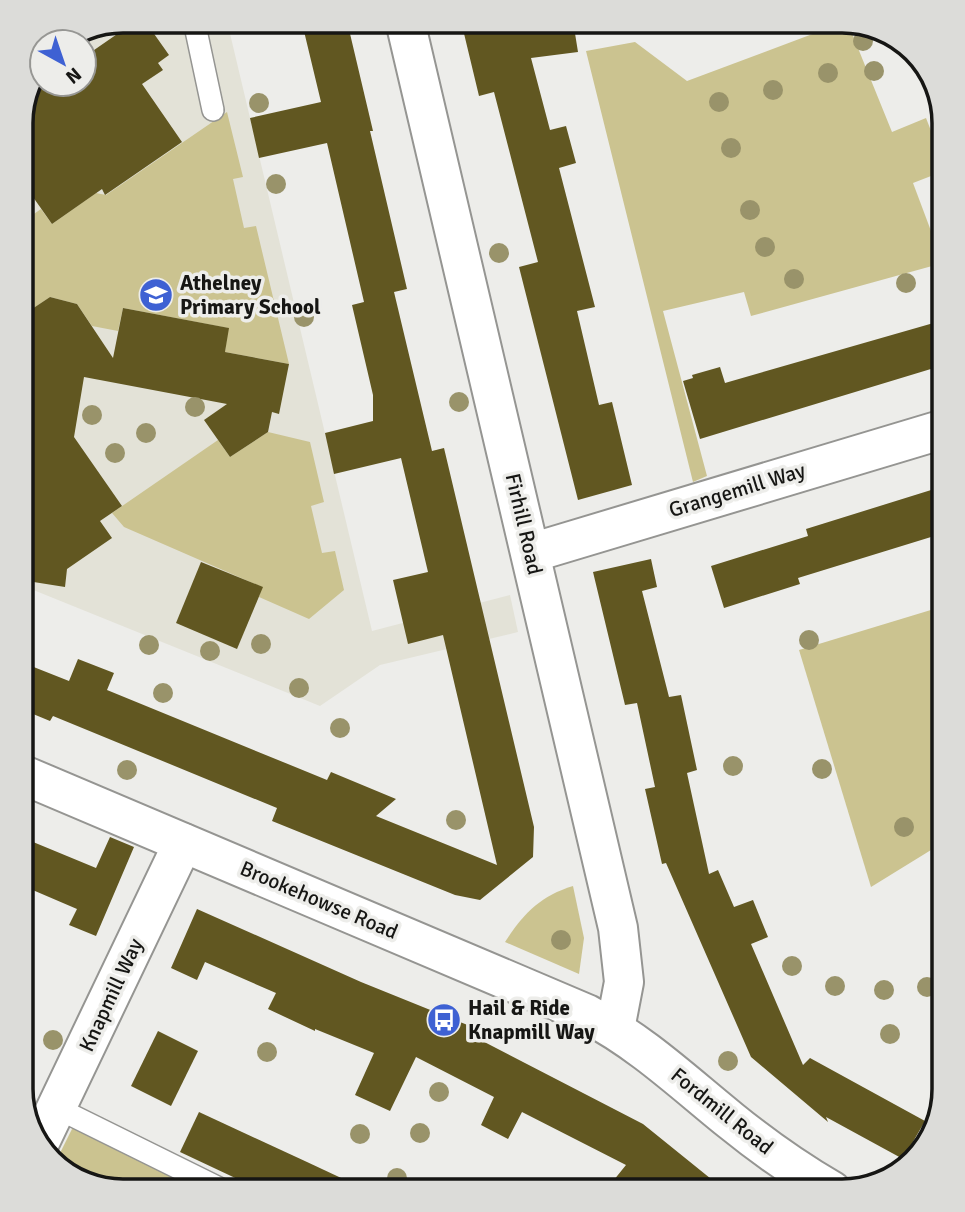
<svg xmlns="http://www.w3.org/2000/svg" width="965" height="1212" viewBox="0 0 965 1212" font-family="Signika,sans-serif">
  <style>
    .built { fill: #e3e2d7 }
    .green { fill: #cbc390 }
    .building { fill: #615721 }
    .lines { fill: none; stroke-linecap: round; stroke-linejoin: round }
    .service-casing { stroke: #959592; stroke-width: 24 }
    .minor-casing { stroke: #959592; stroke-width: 42 }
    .service { stroke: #fff; stroke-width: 21 }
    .minor { stroke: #fff; stroke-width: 38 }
    .tree { fill: #99936a }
    .labels { text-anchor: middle; stroke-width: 7; stroke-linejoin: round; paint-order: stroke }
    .poi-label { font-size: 21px; font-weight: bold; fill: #161614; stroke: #ededea; text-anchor: start }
    .street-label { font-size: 21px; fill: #161614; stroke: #ededea }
    .rim { fill: none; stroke: #161614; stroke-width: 3.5 }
  </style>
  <rect width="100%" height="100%" fill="#ededea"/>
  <polygon class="built" points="123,21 227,21 372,631 510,595 518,632 380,665 320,706 21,585 21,116 42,74 42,84 84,84 84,42 68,42"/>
  <g class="green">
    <polygon points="847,21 892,132 926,118 944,164 944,171 913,183 943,263 751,316 744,292 663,311 707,476 693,482 586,51 635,42 687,81"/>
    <polygon points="227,112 243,177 233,179 244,228 256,226 289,364 225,352 228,328 123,308 118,331 92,326 77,304 50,297 26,313 21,381 21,223 41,209 52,224 96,193 106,195"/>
    <polygon points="268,432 310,442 324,502 311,506 322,553 335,551 344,590 309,619 259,597 262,587 124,527 112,513 218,440 230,457"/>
    <polygon points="944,606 944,842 871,887 799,650"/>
    <path d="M573 886 584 938 579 974 505 942C523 914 540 896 573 886Z"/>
    <polygon points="74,1125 207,1191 123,1191 78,1180 56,1161"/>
  </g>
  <g class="building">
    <polygon points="136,21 145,21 169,55 158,63 163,70 142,84 182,142 105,195 102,189 52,224 21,180 21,116 33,92 45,84 84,84 84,57"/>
    <polygon points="326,21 347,21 373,131 370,131 407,289 394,292 432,451 444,448 534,827 533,857 480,900 455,895 272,821 277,808 53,716 50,721 21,709 21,662 69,681 78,659 114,673 107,690 327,780 331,772 396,799 376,816 497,865 443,635 408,644 393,580 428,572 401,458 334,474 325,433 373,421 373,395 352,305 364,302 327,143 259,158 250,118 321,102 303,27"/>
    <polygon points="461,21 573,21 578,52 531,58 550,130 566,126 576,163 559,168 595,307 577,311 599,405 612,402 632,485 578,500 519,267 538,262 494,92 479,96"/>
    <polygon points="50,297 77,304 113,358 123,308 229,328 225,352 289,364 279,414 272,412 268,432 230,457 204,420 227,404 84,377 74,437 122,506 100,521 112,538 67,569 65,587 21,580 21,346 26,313"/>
    <polygon points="944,320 944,365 700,439 683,381 693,378 692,375 720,367 725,383"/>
    <polygon points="944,486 944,533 798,578 800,584 724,608 711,566 808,536 806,529"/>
    <polygon points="651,559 657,587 642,591 669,697 681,695 697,770 687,773 709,874 718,870 734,907 753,900 768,937 751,944 803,1065 810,1058 925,1121 903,1159 826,1117 828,1122 751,1057 666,863 662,864 645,789 655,787 637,703 625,705 593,572"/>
    <polygon points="201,562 263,587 237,649 176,623"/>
    <polygon points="21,837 96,868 110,837 134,847 96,936 69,925 77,909 21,885"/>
    <polygon points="197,909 361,982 470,1026 467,1033 643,1124 726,1191 605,1191 626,1165 522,1112 508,1139 481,1125 494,1097 416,1057 390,1111 355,1095 374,1053 315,1029 315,1031 268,1009 276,993 205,962 197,980 171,968"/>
    <polygon points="158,1031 198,1051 171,1106 131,1086"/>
    <polygon points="199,1112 307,1162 369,1191 263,1191 180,1152"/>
  </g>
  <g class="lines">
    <g class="service-casing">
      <g id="service">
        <polyline points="194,21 213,110"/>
        <polyline points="57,1108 225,1191"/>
      </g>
    </g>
    <g class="minor-casing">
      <g id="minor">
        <polyline points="405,21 618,928 624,982 615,1029"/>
        <polyline points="531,553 944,429"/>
        <path d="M21 774 587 1014C641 1042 683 1082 730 1120 762 1146 796 1170 832 1191"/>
        <polyline points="38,1146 183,843"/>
      </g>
    </g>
    <use href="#service" class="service"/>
    <use href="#minor" class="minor"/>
  </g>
  <g class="tree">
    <circle cx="863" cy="41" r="10"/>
    <circle cx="874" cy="71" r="10"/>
    <circle cx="828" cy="73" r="10"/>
    <circle cx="773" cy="90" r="10"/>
    <circle cx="719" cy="102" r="10"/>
    <circle cx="259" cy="103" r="10"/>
    <circle cx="731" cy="148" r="10"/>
    <circle cx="276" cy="184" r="10"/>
    <circle cx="750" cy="210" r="10"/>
    <circle cx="765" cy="247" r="10"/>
    <circle cx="499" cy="253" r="10"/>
    <circle cx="794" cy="279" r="10"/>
    <circle cx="906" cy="283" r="10"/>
    <circle cx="304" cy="317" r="10"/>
    <circle cx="459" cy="402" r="10"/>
    <circle cx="195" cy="407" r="10"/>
    <circle cx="92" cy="415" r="10"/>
    <circle cx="146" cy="433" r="10"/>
    <circle cx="115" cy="453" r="10"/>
    <circle cx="809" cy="640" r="10"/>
    <circle cx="261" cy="644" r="10"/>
    <circle cx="149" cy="645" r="10"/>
    <circle cx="210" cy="651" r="10"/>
    <circle cx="299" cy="688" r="10"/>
    <circle cx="163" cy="693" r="10"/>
    <circle cx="340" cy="728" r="10"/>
    <circle cx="733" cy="766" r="10"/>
    <circle cx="822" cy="769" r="10"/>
    <circle cx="127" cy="770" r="10"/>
    <circle cx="456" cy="820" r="10"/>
    <circle cx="904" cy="827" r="10"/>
    <circle cx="561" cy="940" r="10"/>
    <circle cx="792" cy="966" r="10"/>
    <circle cx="835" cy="986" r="10"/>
    <circle cx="927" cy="987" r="10"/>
    <circle cx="884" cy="990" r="10"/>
    <circle cx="890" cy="1034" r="10"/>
    <circle cx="53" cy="1040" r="10"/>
    <circle cx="267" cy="1052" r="10"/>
    <circle cx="728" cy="1061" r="10"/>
    <circle cx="439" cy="1092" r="10"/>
    <circle cx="420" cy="1133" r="10"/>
    <circle cx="360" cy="1134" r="10"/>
    <circle cx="397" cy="1178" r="10"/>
  </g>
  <defs>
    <g id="school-disc" transform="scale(1.75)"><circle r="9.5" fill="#3e61d3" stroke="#ededea"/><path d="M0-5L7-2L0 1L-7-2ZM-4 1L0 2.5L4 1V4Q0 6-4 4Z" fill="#fff"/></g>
    <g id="bus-disc" transform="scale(1.75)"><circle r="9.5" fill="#3e61d3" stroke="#ededea"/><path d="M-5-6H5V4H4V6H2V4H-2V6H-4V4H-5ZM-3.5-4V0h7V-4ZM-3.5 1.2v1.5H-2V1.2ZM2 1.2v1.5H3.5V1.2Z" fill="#fff"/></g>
  </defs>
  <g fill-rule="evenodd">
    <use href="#school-disc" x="156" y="295"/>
    <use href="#bus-disc" x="444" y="1020"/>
  </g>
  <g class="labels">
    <g class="poi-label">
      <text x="180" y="290">Athelney<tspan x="180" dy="24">Primary School</tspan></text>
      <text x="468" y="1015">Hail &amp; Ride<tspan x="468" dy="24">Knapmill Way</tspan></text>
    </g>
    <g class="street-label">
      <text transform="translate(737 490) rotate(-17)" y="7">Grangemill Way</text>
      <text transform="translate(524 524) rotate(77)" y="7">Firhill Road</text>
      <text transform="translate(319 900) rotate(23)" y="7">Brookehowse Road</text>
      <text transform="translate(111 995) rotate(-65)" y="7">Knapmill Way</text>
      <text transform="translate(722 1111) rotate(39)" y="7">Fordmill Road</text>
    </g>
  </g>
  <path d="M0 0H965V1212H0ZM123 33H842A90 90 0 0 1 932 123V1089A90 90 0 0 1 842 1179H123A90 90 0 0 1 33 1089V123A90 90 0 0 1 123 33Z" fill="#dcdcd9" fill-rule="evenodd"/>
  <path class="rim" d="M123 33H842A90 90 0 0 1 932 123V1089A90 90 0 0 1 842 1179H123A90 90 0 0 1 33 1089V123A90 90 0 0 1 123 33Z"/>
  <g transform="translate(63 63) rotate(140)"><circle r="33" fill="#ededea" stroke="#979794" stroke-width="2"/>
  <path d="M0-5L12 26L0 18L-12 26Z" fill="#3e61d3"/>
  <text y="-10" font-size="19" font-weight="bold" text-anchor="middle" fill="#161614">N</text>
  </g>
</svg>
